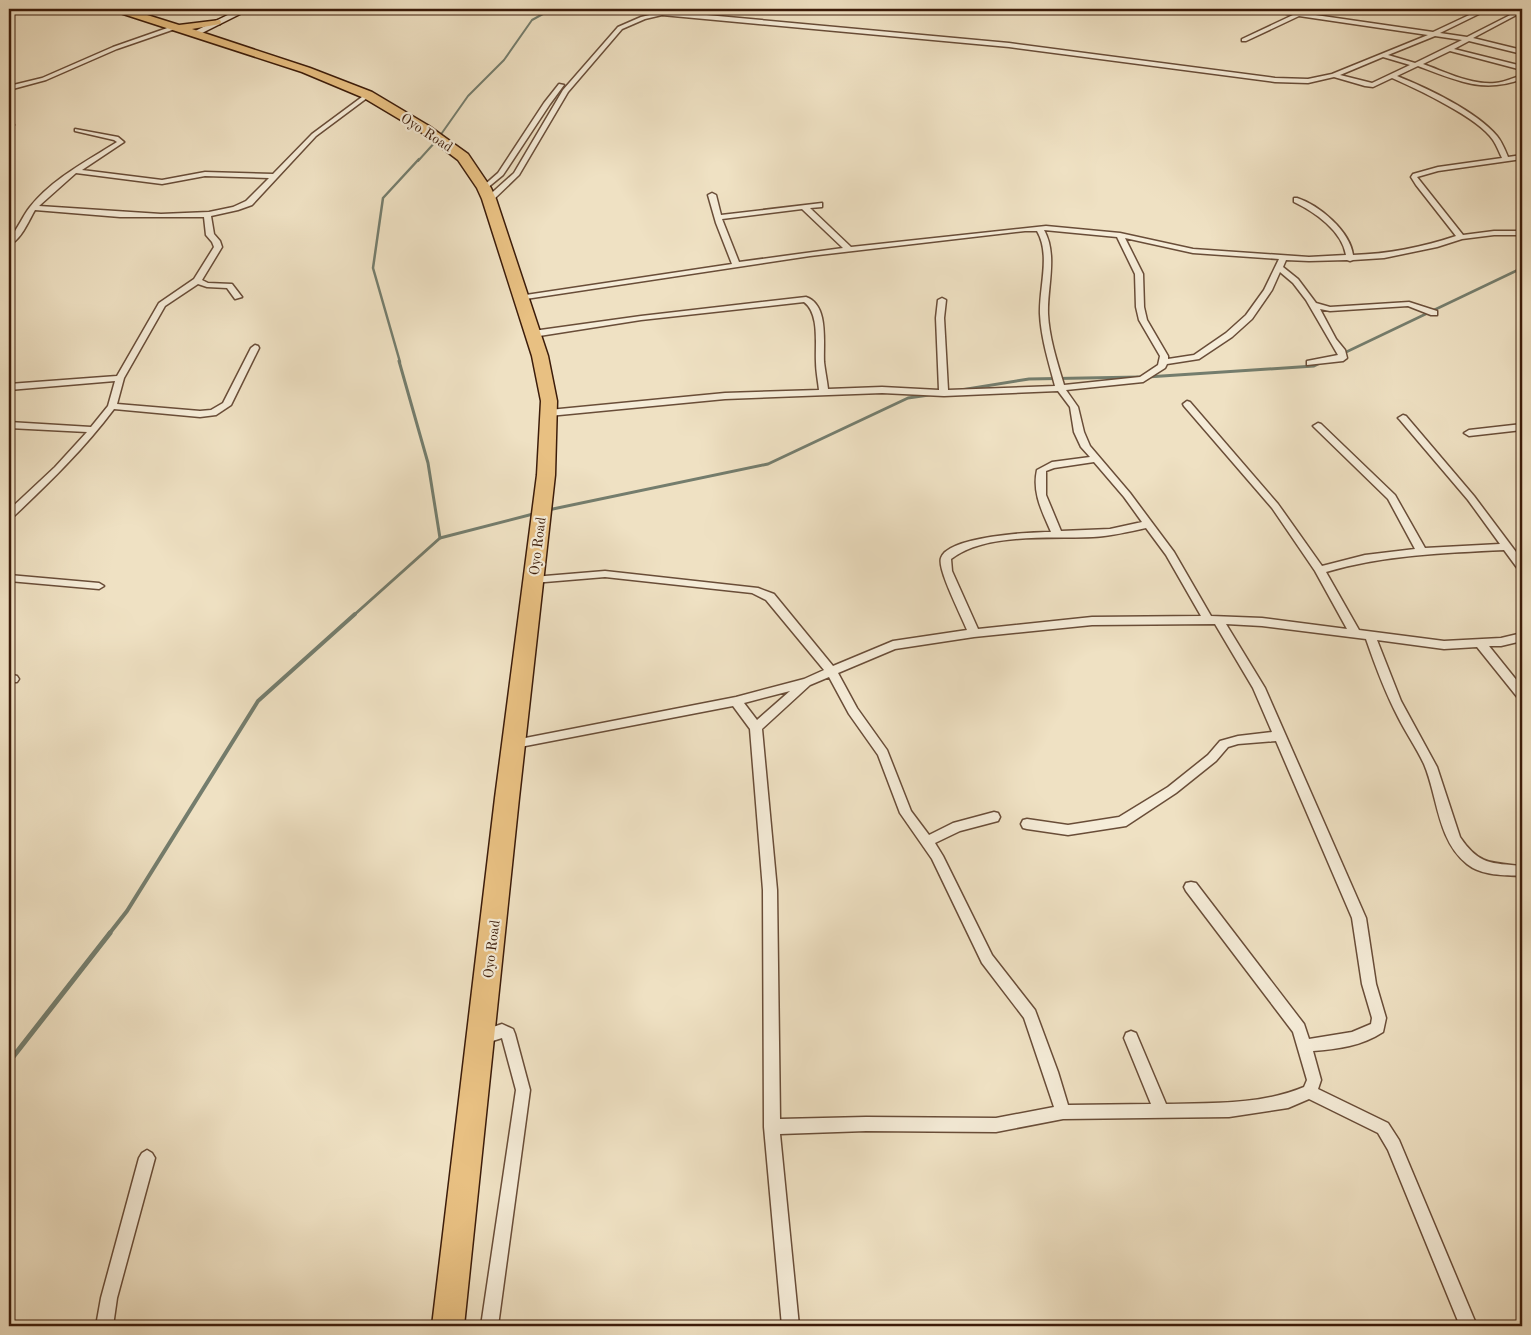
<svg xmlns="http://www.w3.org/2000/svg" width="1531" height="1335" viewBox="0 0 1531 1335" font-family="'Old Standard TT',serif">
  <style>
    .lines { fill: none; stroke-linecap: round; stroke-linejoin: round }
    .stream-far4 { stroke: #747d6d; stroke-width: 2 }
    .stream-far3 { stroke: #747d6d; stroke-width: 2.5 }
    .stream-far2 { stroke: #747d6d; stroke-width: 3 }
    .stream-far1 { stroke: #747d6d; stroke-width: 4 }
    .stream { stroke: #747d6d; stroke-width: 5 }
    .street-casing { stroke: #694d38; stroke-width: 3 }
    .secondary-casing { stroke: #3c1c0a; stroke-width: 3 }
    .highway-casing { stroke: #3c1c0a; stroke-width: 3 }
    .street { fill: #f5ecd8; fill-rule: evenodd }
    .secondary { fill: #f5ecd8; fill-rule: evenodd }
    .highway { fill: #e8c082; fill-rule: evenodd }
    .labels { text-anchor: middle; stroke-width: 4.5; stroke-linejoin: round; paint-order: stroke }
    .street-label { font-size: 14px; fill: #3c1c0a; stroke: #f5ecd8 }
  </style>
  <rect width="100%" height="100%" fill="#efe1c3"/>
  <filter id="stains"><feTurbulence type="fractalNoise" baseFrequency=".004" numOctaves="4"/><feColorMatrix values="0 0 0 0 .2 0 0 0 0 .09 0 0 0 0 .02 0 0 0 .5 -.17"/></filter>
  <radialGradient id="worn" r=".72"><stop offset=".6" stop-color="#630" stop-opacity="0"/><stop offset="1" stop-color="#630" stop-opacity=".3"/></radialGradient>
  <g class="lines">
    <polyline class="stream-far4" points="418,161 437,140 468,96 504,60 532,20 552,9"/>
    <g class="stream-far3">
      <polyline points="1342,354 1522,268"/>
      <polyline points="400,362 373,268 383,198 419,159"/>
    </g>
    <g class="stream-far2">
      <polyline points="1147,377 1314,366 1322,362"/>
      <polyline points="961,390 1029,379 1140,377"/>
      <polyline points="548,510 768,464 908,398 929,395"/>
      <polyline points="440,538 537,513"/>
      <polyline points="354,615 440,538 428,463 399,361"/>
    </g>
    <polyline class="stream-far1" points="109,934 127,911 258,701 355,614"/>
    <polyline class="stream" points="9,1062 110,933"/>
    <g class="street-casing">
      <g id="street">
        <polygon points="701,9 742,9 739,11 699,12"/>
        <path d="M1261 9H1274L1433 32 1482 9H1489L1440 33 1467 37 1522 9V12L1473 38 1522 50V54L1469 41 1454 49 1522 66V70L1450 51 1423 64C1446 72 1470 85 1495 83 1505 82 1513 78 1522 75V79C1482 94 1456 80 1418 66L1397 76C1427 88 1476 111 1497 136 1502 142 1505 150 1508 157L1522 155V159L1438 171 1417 177 1463 235 1494 231H1522V235H1494L1462 239 1437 247 1384 258 1353 260 1350 261 1347 260 1309 261 1286 260 1283 267 1298 279 1316 303 1330 307 1409 302 1437 311V315H1431L1408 306 1330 311 1320 309 1336 339 1345 350 1347 358 1343 361 1307 365V361L1338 355 1306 300 1293 283 1280 272 1272 290 1252 319 1232 337 1199 359 1167 364 1165 368 1143 382 1066 390 1078 407 1084 432 1090 446 1130 493 1174 552 1211 616 1262 618 1347 629 1315 571 1272 508 1184 406 1183 404 1187 401 1190 402 1278 504 1322 566 1365 555 1415 549 1388 499 1315 428 1313 426 1318 423 1321 424 1395 495 1425 548 1500 544 1468 500 1400 420 1398 418 1403 415 1406 416 1474 496 1522 560V570L1518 569 1504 550C1444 553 1384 555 1326 572L1359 630 1444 641 1501 638 1522 633V641L1501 646H1489L1522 687V699L1518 698 1477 647 1444 649 1377 640 1401 701 1437 767 1460 837C1479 865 1491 863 1522 866V876C1504 875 1482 876 1467 864 1437 840 1438 797 1424 764 1416 747 1406 733 1398 717 1385 692 1375 665 1366 639L1262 626 1226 624 1265 688 1366 918 1376 984 1386 1018 1383 1032C1362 1046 1338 1049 1313 1051L1321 1080 1318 1089 1388 1123 1399 1140 1477 1326H1460L1388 1150 1378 1133 1309 1099 1288 1108 1229 1117 1063 1119 996 1132 866 1131 780 1134 799 1326H782L764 1127 763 890 750 729 733 706 515 748 511 747 509 744 511 741 515 740 736 697 804 679 824 670 766 600 752 593 605 577 533 583 528 580 533 577 605 571 758 588 774 594 833 666 893 641 967 630C962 617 937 569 941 558 948 536 1032 532 1051 532 1042 511 1032 493 1037 470L1052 462 1090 457 1081 447 1074 432 1070 407 1058 391 944 396 882 393 725 399 549 416 544 413 549 410 725 393 819 390C818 381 816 371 816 362 815 344 820 314 804 302L641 320 533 337 529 334 533 331 641 316 806 297C829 305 823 342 824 362 825 371 827 380 828 389L882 387 939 390 936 318 938 300 942 298 946 300 944 318 948 390 1055 386C1049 363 1041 338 1040 314 1039 287 1051 255 1037 231H1025L810 256 519 300 515 298 519 296 732 264 716 223 708 195 712 193 716 195 721 215 822 203V207L810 208 851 247 1046 226 1120 233 1193 249 1309 257 1346 255C1342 231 1315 212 1294 202V198H1297C1319 205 1350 231 1353 255 1389 254 1423 247 1456 236L1416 185 1411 177 1413 174 1438 167 1502 158C1499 152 1497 146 1493 140 1479 118 1417 89 1392 78L1373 87 1365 86 1334 77 1308 83 1275 82 1009 47 662 15 645 19 622 29 568 92 519 175 492 201 485 199 514 173 563 90 618 27 641 17 654 14 649 12 652 10 1009 43 1275 78 1308 79 1332 74 1428 35 1299 16 1246 41H1242V39L1293 15ZM1435 36 1462 40 1415 63 1388 55ZM1383 57 1410 65 1372 83 1340 75ZM802 209 843 248 739 262 722 219ZM1044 230 1117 237 1135 274 1136 307 1139 320 1160 356 1158 365 1140 377 1064 385C1057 362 1049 337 1048 314 1047 287 1058 255 1044 230ZM1125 238 1193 253 1279 259 1264 290 1246 315 1226 333 1194 355 1168 359V356L1147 320 1144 307 1143 274ZM1094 462 1124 497 1142 522 1110 529 1061 531 1046 495V471L1054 468ZM1146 528 1166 555 1201 616 1092 617 978 629 952 571 951 559C986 532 1051 539 1093 537 1111 536 1128 532 1146 528ZM1215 624 1253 688 1272 732 1238 736 1220 741 1208 755 1168 787 1119 817 1068 825 1027 819 1023 820 1021 824 1023 828 1027 829 1068 835 1126 826 1176 793 1216 761 1228 747 1238 744 1276 741 1352 918 1362 984 1372 1018 1371 1024 1352 1032 1309 1039 1304 1024 1196 883 1191 882 1186 883 1184 887 1186 891 1293 1032 1307 1080 1304 1087C1261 1105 1212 1103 1166 1104L1136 1033 1131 1031 1126 1033 1124 1038 1151 1104 1068 1105 1058 1072 1035 1010 992 955 943 856 935 843 960 831 998 821 1000 817 998 813 994 812 953 823 929 835 911 811 887 750 857 708 838 673 895 649 974 637 1092 625ZM829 677 849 714 878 755 900 813 932 859 982 963 1024 1018 1054 1107 996 1118 866 1117 780 1119 777 890 762 729 810 685ZM790 691 757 720 744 703Z"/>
        <polygon points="173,26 175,29 117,49 46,80 9,90 9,86 42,78 113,47"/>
        <polygon points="559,84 564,85 550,104 503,175 486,189 482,189 482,187 498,173 544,103"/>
        <path d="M366 94 371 95 316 136 252 205 238 210 211 216 214 234 220 241 222 247 202 280 208 283 232 284 242 297 235 299 227 288 207 287 198 284 165 306 124 378 117 404 200 411 211 410 223 403 251 348 255 345 258 346 259 348 231 405 216 415 200 417 114 409C84 449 49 483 13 517L9 518V510L55 467 87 432 9 428V422L91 427 108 406 115 381 9 390V384L117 376 159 303 194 279 214 247 212 242 206 235 204 217H120L35 210C28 222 21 240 9 245V239C18 229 22 217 30 207 52 179 87 161 117 142L114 140 75 131V129L118 137 124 142 82 170 162 180 205 172 273 174 312 134ZM76 173 162 184 205 176 269 178 246 201 233 207 209 212 161 214 39 206Z"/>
        <polygon points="9,118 11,119 14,125 9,131"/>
        <polygon points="1522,424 1522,430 1469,436 1464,433 1469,430"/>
        <polygon points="9,575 99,583 104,586 99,589 9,581"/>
        <polygon points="9,674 17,676 19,679 17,682 9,682"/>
        <polygon points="502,1024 513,1029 515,1034 530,1090 498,1326 481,1326 516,1090 502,1038 480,1045 475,1043 473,1038 475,1033"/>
        <polygon points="147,1150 152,1153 155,1158 117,1298 113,1326 96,1326 101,1298 139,1158 142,1153"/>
      </g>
    </g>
    <g class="secondary-casing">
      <polygon id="secondary" points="240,9 250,9 196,36 189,34"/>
    </g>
    <g class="highway-casing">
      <polygon id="highway" points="113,9 128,9 179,25 220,20 221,22 220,24 192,29 310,68 372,92 429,126 468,154 491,188 496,199 548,356 557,401 555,475 519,798 464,1326 432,1326 495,798 537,475 541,401 532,356 482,199 477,188 458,160 421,132 364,98 302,72 114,11"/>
    </g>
    <use href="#street" class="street"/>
    <use href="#secondary" class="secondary"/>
    <use href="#highway" class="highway"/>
  </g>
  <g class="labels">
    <g class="street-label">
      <text transform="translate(427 132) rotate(33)" y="5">Oyo Road</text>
      <text transform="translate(537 546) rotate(-83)" y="5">Oyo Road</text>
      <text transform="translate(491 949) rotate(-83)" y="5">Oyo Road</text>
    </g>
  </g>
  <rect width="1531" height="1335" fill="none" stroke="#efe1c3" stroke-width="30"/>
  <rect x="10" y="10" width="1511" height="1315" fill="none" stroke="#3c1c0a" stroke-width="2.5"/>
  <rect x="15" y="15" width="1501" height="1305" fill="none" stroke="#3c1c0a"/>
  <rect width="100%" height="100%" filter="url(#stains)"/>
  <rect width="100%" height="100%" fill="url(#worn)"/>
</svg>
